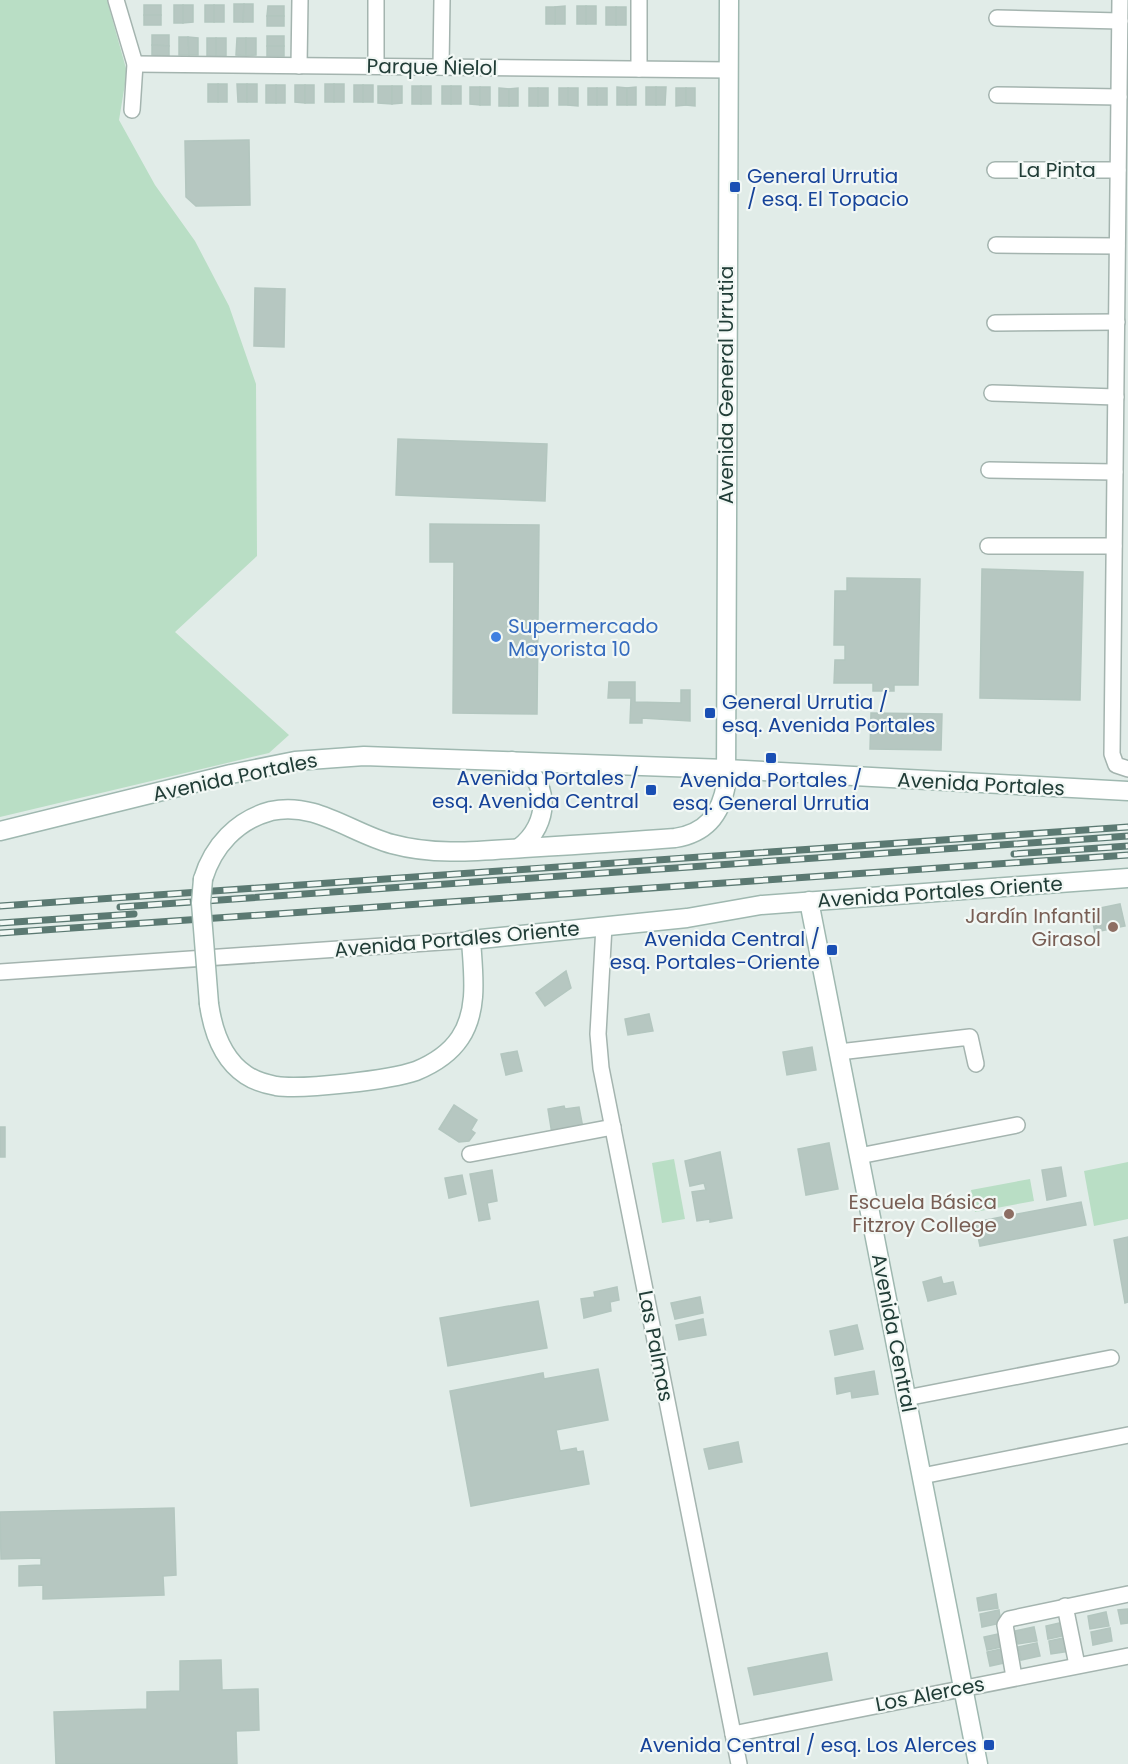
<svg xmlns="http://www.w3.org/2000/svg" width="1128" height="1764" viewBox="0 0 1128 1764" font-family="Poppins,sans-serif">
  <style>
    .green { fill: #b9dec5 }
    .building { fill: #b6c7c1; stroke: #b3c6bf; stroke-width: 1.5 }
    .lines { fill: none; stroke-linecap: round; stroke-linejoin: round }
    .street-casing { stroke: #a4b4af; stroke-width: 18 }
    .secondary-casing { stroke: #9fb8b0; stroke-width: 21 }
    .street { stroke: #fff; stroke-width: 15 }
    .secondary { stroke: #fff; stroke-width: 18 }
    .rail-casing { stroke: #5b7972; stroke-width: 7 }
    .rail { stroke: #f2f8f5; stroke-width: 4.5; stroke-dasharray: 14; stroke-linecap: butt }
    .secondary-bridge-casing { stroke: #9fb8b0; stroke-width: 21; stroke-linecap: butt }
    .secondary-bridge { stroke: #fff; stroke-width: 18 }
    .transit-dot { fill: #1a4fb4; stroke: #f2f8f5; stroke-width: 2 }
    .shop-dot { fill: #3f7fe0; stroke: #f2f8f5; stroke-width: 2 }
    .education-dot { fill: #8d6e63; stroke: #f2f8f5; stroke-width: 2 }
    .labels { text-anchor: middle; stroke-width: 4.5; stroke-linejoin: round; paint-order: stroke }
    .street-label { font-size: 20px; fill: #213d37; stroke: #f2f8f5 }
    .transit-label { font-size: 20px; fill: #164399; stroke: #f2f8f5; text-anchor: end }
    .shop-label { font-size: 20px; fill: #366cbe; stroke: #f2f8f5; text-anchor: start }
    .education-label { font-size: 20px; fill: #785e54; stroke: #f2f8f5; text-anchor: end }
  </style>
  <rect width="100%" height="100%" fill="#e1ece8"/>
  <g class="green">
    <polygon points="0,0 107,0 127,72 119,120 155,185 195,241 229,306 256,384 257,556 175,632 289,735 269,753 0,817"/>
    <polygon points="674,1159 685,1219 662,1223 652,1163"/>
    <polygon points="1128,1162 1128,1219 1094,1226 1084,1171"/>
    <polygon points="1030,1179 1034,1201 975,1212 971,1190"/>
  </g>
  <g class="building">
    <polygon points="234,4 244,4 243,22 234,22"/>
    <polygon points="244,4 253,4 253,22 243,22"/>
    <rect x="144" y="5" width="17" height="10"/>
    <rect x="174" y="5" width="9" height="18"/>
    <polygon points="183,5 193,5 193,22 183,23"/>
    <rect x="205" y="5" width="9" height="17"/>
    <rect x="214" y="5" width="10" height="17"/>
    <polygon points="268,6 284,6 284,16 267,16"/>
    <polygon points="565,6 565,24 555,24 555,7"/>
    <rect x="577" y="6" width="9" height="18"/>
    <rect x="586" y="6" width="10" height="18"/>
    <rect x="546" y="7" width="9" height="17"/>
    <rect x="606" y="7" width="10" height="18"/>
    <rect x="616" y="7" width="10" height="18"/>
    <rect x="144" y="15" width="17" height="10"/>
    <rect x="267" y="16" width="17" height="10"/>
    <polygon points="152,35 169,35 169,46 152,45"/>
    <rect x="267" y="36" width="17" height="10"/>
    <polygon points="179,37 188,37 189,55 179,55"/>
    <polygon points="188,37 198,38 198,55 189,55"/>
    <rect x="207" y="38" width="9" height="18"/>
    <rect x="216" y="38" width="10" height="18"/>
    <polygon points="237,38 246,38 246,56 236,55"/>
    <polygon points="246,38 256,38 256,55 246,56"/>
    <polygon points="152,45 169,46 169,56 152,55"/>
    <rect x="267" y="46" width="17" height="10"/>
    <rect x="208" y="84" width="10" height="18"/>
    <rect x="218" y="84" width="9" height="18"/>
    <polygon points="237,84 247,84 247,102 238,102"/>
    <rect x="247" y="84" width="10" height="18"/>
    <rect x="325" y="84" width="9" height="18"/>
    <rect x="334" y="84" width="10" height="18"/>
    <rect x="266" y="85" width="10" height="18"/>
    <rect x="276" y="85" width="9" height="18"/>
    <polygon points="295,85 305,85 305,103 295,102"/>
    <rect x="305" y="85" width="9" height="18"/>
    <rect x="354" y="85" width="9" height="17"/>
    <rect x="363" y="85" width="10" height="17"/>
    <polygon points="378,86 392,86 392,104 378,103"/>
    <polygon points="392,86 402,86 402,103 392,104"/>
    <rect x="412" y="86" width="9" height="18"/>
    <rect x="421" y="86" width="10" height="18"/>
    <rect x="442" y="86" width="9" height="18"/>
    <rect x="451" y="86" width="10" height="18"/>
    <polygon points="470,87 480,87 480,105 470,104"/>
    <rect x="480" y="87" width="10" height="18"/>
    <polygon points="617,87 627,88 627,105 617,105"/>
    <polygon points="636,87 636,105 627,105 627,88"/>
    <rect x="646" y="87" width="10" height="18"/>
    <polygon points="656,87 666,87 665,105 656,105"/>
    <polygon points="499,88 509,89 509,106 499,106"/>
    <polygon points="518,88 518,106 509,106 509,89"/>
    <rect x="529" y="88" width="9" height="18"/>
    <rect x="538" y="88" width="10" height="18"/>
    <rect x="559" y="88" width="9" height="17"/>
    <polygon points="568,88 578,88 578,106 568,105"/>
    <rect x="588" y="88" width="9" height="17"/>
    <rect x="597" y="88" width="10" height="17"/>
    <polygon points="676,88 686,88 686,105 676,106"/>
    <polygon points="686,88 695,88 695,106 686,105"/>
    <polygon points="249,140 250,205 196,206 186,197 185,141"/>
    <polygon points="255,288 285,289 284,347 254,346"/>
    <polygon points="398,439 547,444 545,501 396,495"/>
    <polygon points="430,524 539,525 537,714 453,713 454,562 430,562"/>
    <polygon points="982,569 1083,572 1080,700 980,698"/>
    <polygon points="847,578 920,579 918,685 894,685 894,691 873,691 873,683 834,683 835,660 845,660 845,645 834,645 835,591 847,591"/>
    <polygon points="609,682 635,682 635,702 681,703 681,690 690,690 690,721 642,718 642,723 630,723 631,698 608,698"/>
    <polygon points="871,713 942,714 941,750 870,749"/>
    <polygon points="1120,904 1125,926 1095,932 1090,910"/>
    <polygon points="566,971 571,988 545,1006 536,993"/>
    <polygon points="649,1014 653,1031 628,1035 625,1019"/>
    <polygon points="812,1047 816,1070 787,1075 783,1052"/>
    <polygon points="517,1051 522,1071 506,1075 501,1054"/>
    <polygon points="454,1105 477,1120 471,1130 475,1133 469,1141 459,1142 439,1129"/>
    <polygon points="564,1106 565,1109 579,1107 583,1128 552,1134 548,1109"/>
    <rect x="0" y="1127" width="5" height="30"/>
    <polygon points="829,1143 838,1189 806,1195 798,1149"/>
    <polygon points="720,1152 732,1218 710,1222 710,1219 697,1221 692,1192 706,1190 704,1183 690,1186 685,1161"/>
    <polygon points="1061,1167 1066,1196 1047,1200 1042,1170"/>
    <polygon points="492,1170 497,1201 487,1203 490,1219 479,1221 470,1174"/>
    <polygon points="462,1175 466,1194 449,1198 445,1178"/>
    <polygon points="1081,1202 1086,1225 980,1246 975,1222"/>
    <polygon points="1128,1237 1128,1302 1125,1303 1114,1240"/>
    <polygon points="941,1277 943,1284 953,1282 956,1294 928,1301 923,1282"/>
    <polygon points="617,1287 619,1300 610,1302 611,1311 584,1318 581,1299 595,1297 594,1292"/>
    <polygon points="700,1297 703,1313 675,1319 671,1303"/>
    <polygon points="538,1301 547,1348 448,1366 440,1318"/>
    <polygon points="703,1319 706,1335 679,1340 676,1325"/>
    <polygon points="857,1325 863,1349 835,1355 830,1331"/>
    <polygon points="598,1369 608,1420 556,1430 560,1451 576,1448 577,1452 583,1451 589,1484 471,1506 450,1391 543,1373 544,1379"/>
    <polygon points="874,1371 878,1394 852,1398 851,1391 837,1394 835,1378"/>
    <polygon points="738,1442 742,1462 709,1469 704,1449"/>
    <polygon points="174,1508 176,1575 163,1576 164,1595 43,1599 43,1585 19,1586 19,1566 41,1565 41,1558 1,1559 0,1512"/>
    <polygon points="996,1594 998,1608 979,1611 977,1598"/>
    <polygon points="1128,1609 1128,1623 1121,1624 1118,1610"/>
    <polygon points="999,1610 1001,1623 982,1627 980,1614"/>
    <polygon points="1106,1612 1109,1626 1090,1629 1088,1616"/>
    <polygon points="1064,1622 1067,1635 1048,1639 1046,1626"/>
    <polygon points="1034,1627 1037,1641 1018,1644 1015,1631"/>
    <polygon points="1110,1628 1112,1641 1093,1645 1091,1632"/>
    <polygon points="1003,1633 1006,1646 987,1650 984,1637"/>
    <polygon points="1068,1637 1070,1651 1051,1654 1049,1641"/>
    <polygon points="1037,1643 1040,1656 1021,1660 1018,1647"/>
    <polygon points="1006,1648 1009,1662 990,1666 987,1652"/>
    <polygon points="827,1653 832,1680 754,1695 748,1668"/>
    <polygon points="221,1660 222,1690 258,1689 259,1730 236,1731 237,1764 56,1764 54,1712 147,1709 147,1692 180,1691 180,1661"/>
  </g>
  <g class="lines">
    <g class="street-casing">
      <g id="street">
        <polyline points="116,0 135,64 132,110"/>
        <polyline points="376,0 376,66"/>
        <polyline points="1120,0 1112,754 1116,765 1128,769"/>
        <polyline points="997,18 1120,21"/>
        <polyline points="135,64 729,70"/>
        <polyline points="299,66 300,0"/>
        <polyline points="441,67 442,0"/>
        <polyline points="639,69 639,0"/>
        <polyline points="997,95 1119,97"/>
        <polyline points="995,170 1118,170"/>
        <polyline points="996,245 1117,246"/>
        <polyline points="995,323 1117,322"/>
        <polyline points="992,393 1116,397"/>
        <polyline points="989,470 1115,472"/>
        <polyline points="988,546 1114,546"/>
        <polyline points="604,926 598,1034 601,1068 739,1764"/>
        <polyline points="0,972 471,940"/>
        <polyline points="839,1052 970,1037 976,1064"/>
        <polyline points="470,1154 613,1127"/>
        <polyline points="859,1156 1017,1125"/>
        <polyline points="906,1398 1111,1358"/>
        <polyline points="922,1476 1128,1435"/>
        <polyline points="1065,1606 1077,1665"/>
        <polyline points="1014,1677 1005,1625 1009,1619 1128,1594"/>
        <polyline points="733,1734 1128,1656"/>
      </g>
    </g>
    <g class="secondary-casing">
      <g id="secondary">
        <path d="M512 761C552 777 551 824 519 848"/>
        <polyline points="0,831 231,774 295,761 364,756 726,769 1128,791"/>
        <path d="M203 879C213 846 237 820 271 811 315 801 351 833 392 844 436 856 479 851 524 848 574 845 624 842 675 838 706 833 721 815 726 784L729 0"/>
        <polyline points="809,901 978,1764"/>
        <path d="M209 1004C213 1032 222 1059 246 1075 255 1081 265 1084 276 1086 303 1090 390 1080 416 1071 433 1064 450 1053 460 1038 479 1010 473 972 471 940L687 918 761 905 1128 878"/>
      </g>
    </g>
    <use href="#street" class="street"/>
    <use href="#secondary" class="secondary"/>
    <g class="rail-casing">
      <g id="rail">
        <polyline points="1014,854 1128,846"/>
        <polyline points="0,906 1128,827"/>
        <polyline points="120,907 1128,836"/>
        <polyline points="0,923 134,914"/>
        <polyline points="0,933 1128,855"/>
      </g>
    </g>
    <use href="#rail" class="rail"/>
    <g class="secondary-bridge-casing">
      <polyline id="secondary-bridge" points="203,879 201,903 209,1004"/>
    </g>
    <use href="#secondary-bridge" class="secondary-bridge"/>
  </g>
  <g class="transit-dot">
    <rect x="729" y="181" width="12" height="12" rx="3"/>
    <rect x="704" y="707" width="12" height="12" rx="3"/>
    <rect x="765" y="752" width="12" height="12" rx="3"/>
    <rect x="645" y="784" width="12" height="12" rx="3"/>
    <rect x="826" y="944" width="12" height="12" rx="3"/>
    <rect x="983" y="1739" width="12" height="12" rx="3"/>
  </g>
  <circle class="shop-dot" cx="496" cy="637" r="6"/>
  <g class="education-dot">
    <circle cx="1113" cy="927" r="6"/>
    <circle cx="1009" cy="1214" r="6"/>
  </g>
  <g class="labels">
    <g class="street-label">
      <text transform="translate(432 67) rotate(1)" y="7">Parque Ńielol</text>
      <text x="1057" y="177">La Pinta</text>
      <text transform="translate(726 385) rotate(-90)" y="7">Avenida General Urrutia</text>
      <text transform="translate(235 777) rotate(-12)" y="7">Avenida Portales</text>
      <text transform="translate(981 784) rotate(3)" y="7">Avenida Portales</text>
      <text transform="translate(940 892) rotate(-4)" y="7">Avenida Portales Oriente</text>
      <text transform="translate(457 939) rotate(-5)" y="7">Avenida Portales Oriente</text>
      <text transform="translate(894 1333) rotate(79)" y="7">Avenida Central</text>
      <text transform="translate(656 1346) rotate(79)" y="7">Las Palmas</text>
      <text transform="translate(930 1694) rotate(-11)" y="7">Los Alerces</text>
    </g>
    <g class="transit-label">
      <text x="747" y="183" text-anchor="start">General Urrutia<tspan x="747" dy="23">/ esq. El Topacio</tspan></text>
      <text x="722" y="709" text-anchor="start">General Urrutia /<tspan x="722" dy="23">esq. Avenida Portales</tspan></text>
      <text x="639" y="785">Avenida Portales /<tspan x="639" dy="23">esq. Avenida Central</tspan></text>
      <text x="771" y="787" text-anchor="middle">Avenida Portales /<tspan x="771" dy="23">esq. General Urrutia</tspan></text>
      <text x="820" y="946">Avenida Central /<tspan x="820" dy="23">esq. Portales-Oriente</tspan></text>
      <text x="977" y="1752">Avenida Central / esq. Los Alerces</text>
    </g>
    <g class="shop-label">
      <text x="508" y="633">Supermercado<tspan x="508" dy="23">Mayorista 10</tspan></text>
    </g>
    <g class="education-label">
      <text x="1101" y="923">Jardín Infantil<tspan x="1101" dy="23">Girasol</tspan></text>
      <text x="997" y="1209">Escuela Básica<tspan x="997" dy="23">Fitzroy College</tspan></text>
    </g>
  </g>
</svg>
